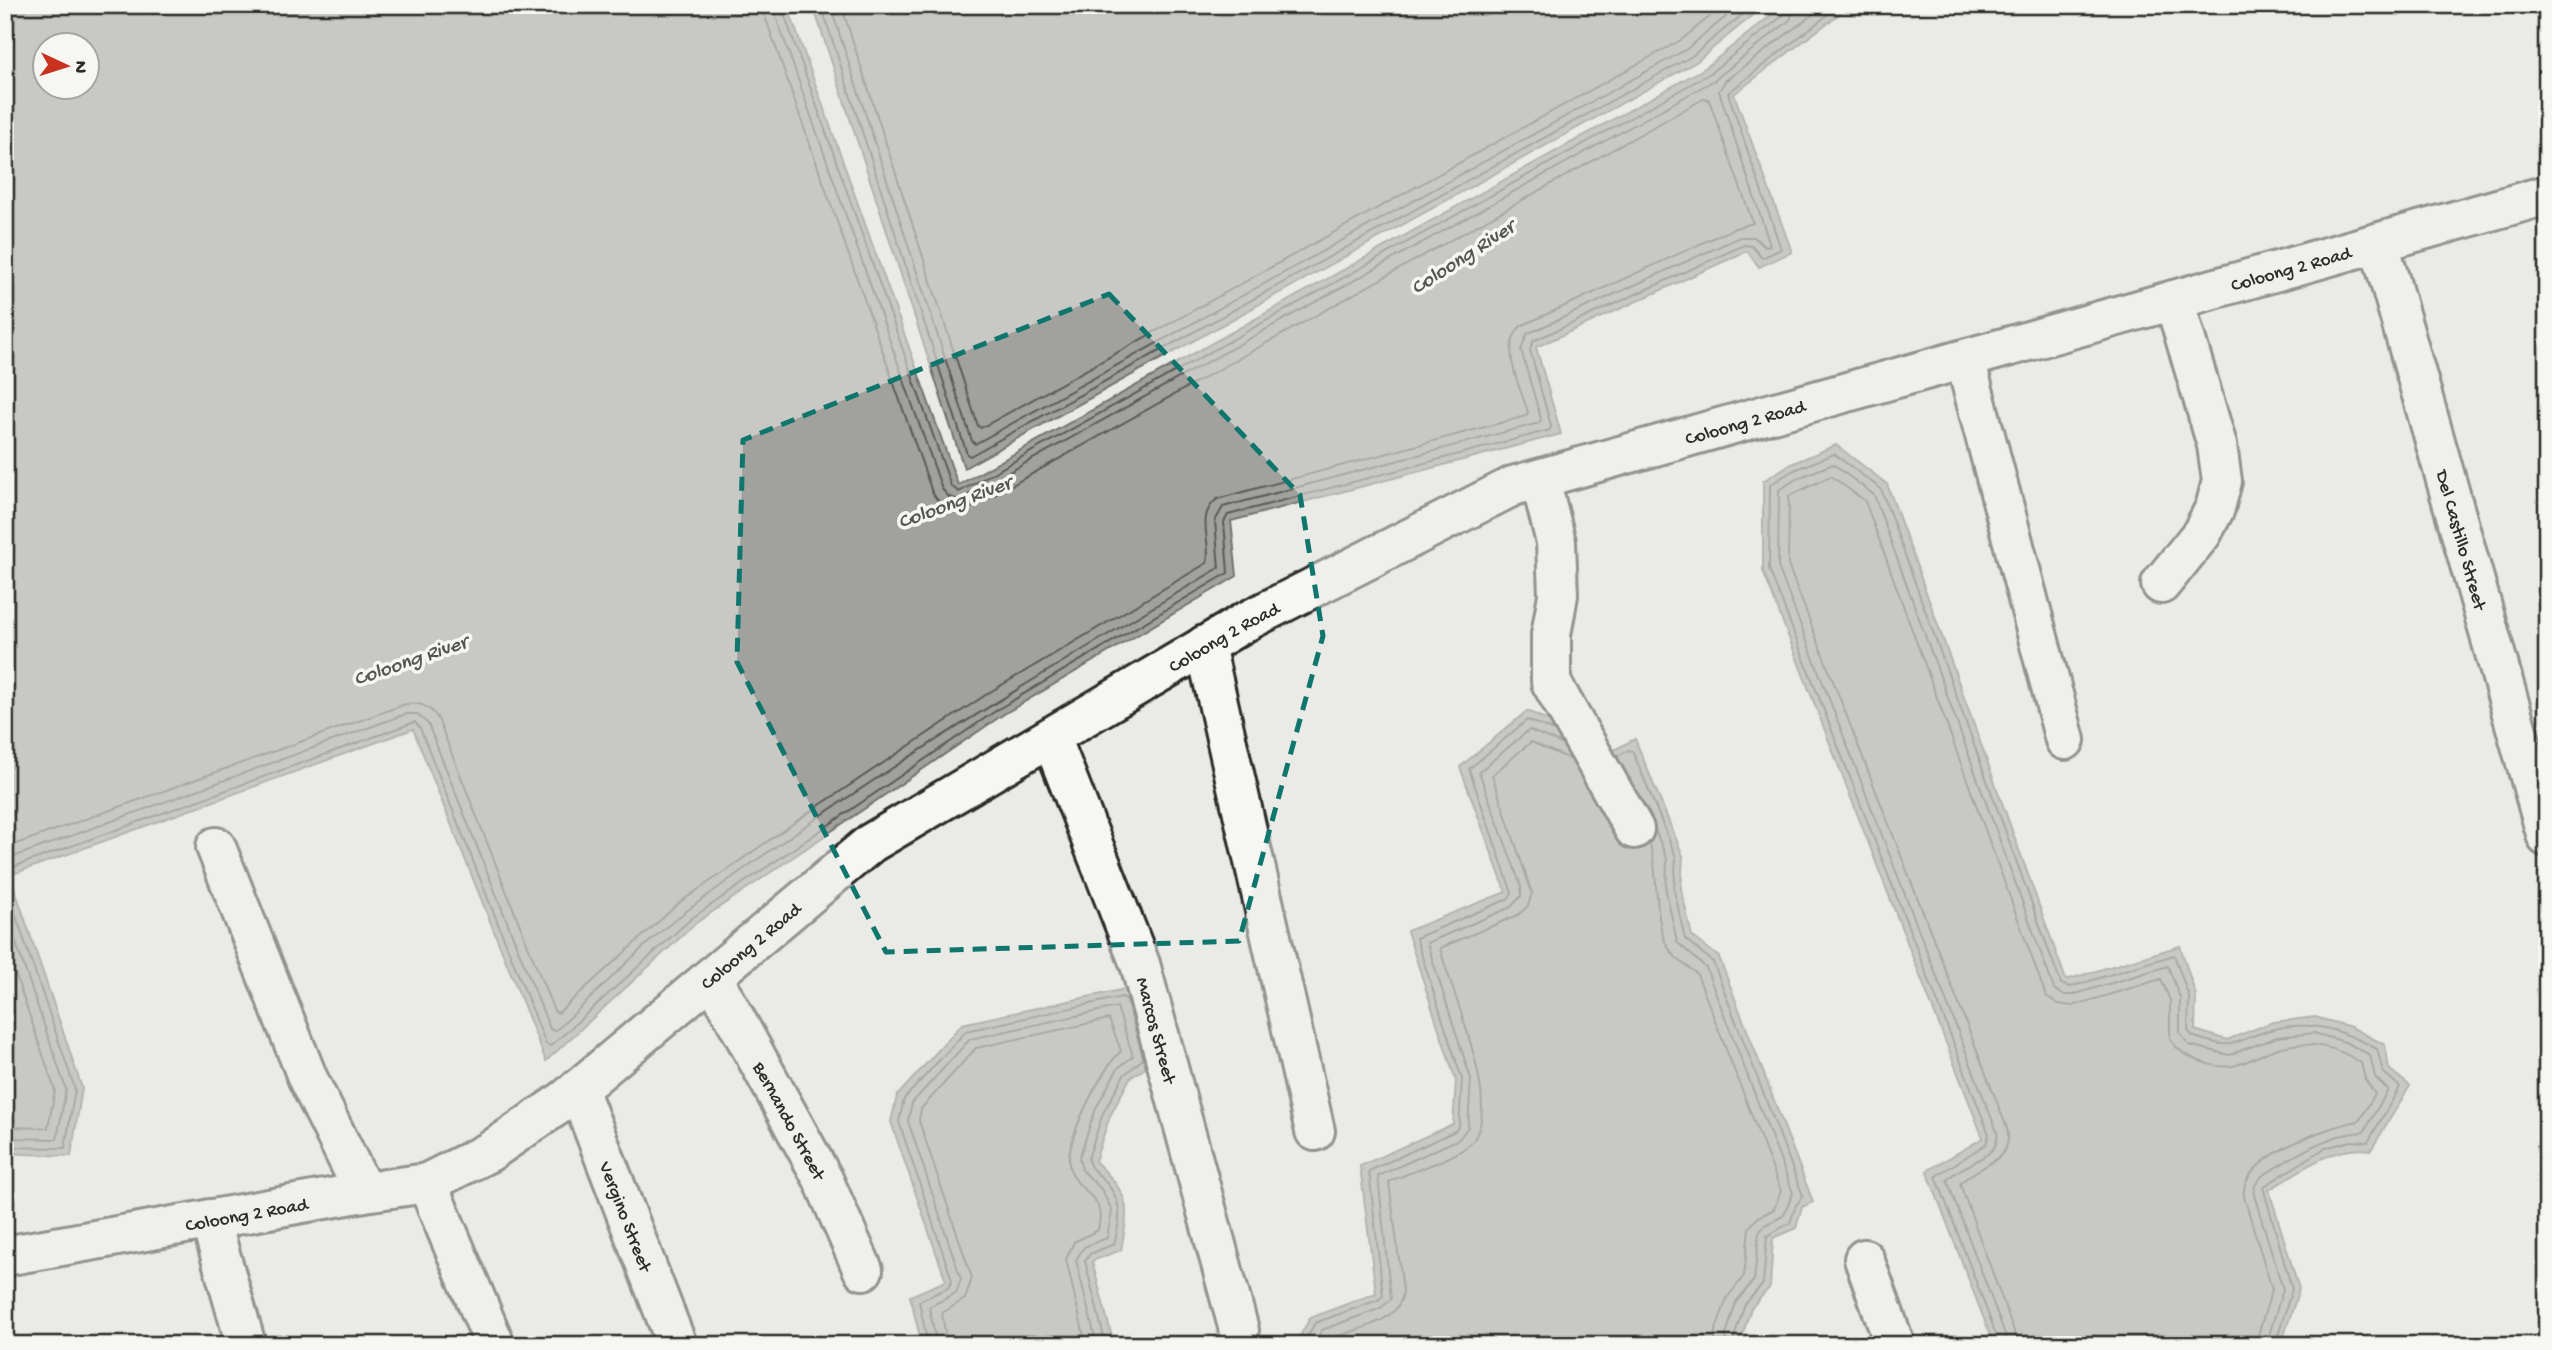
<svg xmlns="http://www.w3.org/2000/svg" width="2552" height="1350" viewBox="0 0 2552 1350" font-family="'Gochi Hand',sans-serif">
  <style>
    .water { fill: #a1a19e; stroke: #727270; stroke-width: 2; fill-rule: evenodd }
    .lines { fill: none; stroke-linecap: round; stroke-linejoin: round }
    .shore { stroke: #5a5a59; stroke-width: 2 }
    .minor-casing { stroke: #2b2b2b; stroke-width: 44 }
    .minor { stroke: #f6f6f2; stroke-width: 38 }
    .marked { fill: none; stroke: #0f766e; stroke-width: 5; stroke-dasharray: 14 9; stroke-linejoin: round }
    .labels { text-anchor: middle; stroke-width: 7; stroke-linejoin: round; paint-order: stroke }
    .street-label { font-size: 19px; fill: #2b2b2b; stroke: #f6f6f2 }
    .water-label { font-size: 21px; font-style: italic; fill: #545453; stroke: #f6f6f2 }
  </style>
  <rect width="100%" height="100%" fill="#eaeae6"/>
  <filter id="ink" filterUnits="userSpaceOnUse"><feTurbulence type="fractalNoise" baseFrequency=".0143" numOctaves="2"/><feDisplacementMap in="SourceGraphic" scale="14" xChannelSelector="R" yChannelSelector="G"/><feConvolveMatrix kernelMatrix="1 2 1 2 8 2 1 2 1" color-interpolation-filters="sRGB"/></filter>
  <g filter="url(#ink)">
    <g class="water">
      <path d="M5 5H787L958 485 1705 68 1784 5H1851L1734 94 1792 252 1759 267 1747 251 1536 347 1561 434 1231 521 1237 576 1004 714 696 923 546 1061 413 729 10 875 82 1088 71 1156 5 1153ZM46 46H88V88H46Z"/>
      <polygon points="813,5 1765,5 1696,62 964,468"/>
      <path d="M1836 445 1887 484 2066 980 2180 946 2196 996 2195 1030 2227 1040 2273 1022 2315 1017 2351 1027 2385 1045 2389 1069 2410 1086 2371 1150C2333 1145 2301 1170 2269 1190L2299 1289 2281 1345H1994L1927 1171 1983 1138 1763 571V481L1789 465Z"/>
      <polygon points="1527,711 1614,750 1635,739 1683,856 1681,889 1692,936 1719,957 1813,1202 1802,1207 1796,1228 1773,1238 1770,1287 1751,1308 1741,1340 1743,1345 1295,1345 1310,1318 1376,1293 1360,1166 1453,1124 1456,1081 1407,931 1506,892 1460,767"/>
      <path d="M1130 988 1153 1063 1130 1078 1110 1116 1095 1161C1130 1196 1130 1203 1121 1250L1092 1261 1114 1345H922L910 1296 946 1281 891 1122 897 1096 962 1024Z"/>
    </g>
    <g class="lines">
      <g class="shore">
        <polyline points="772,5 942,489 949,497 959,500 1713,81 1790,20 1796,5"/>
        <polyline points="781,5 951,486 959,492 1709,74 1785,14 1787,5"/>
        <polyline points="821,5 967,454 970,456 1692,56 1754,5"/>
        <polyline points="830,5 972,441 975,444 1687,49 1740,5"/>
        <polyline points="841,5 978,426 981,428 1681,40 1724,5"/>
        <polyline points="1617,756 1629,750 1633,752 1676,857 1674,890 1685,939 1713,962 1803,1196 1796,1205 1790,1223 1767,1236 1763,1284 1745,1304 1734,1337 1735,1345"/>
        <polyline points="1655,830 1667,859 1666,891 1677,942 1706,968 1793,1193 1783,1216 1765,1225 1759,1233 1754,1280 1736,1302 1726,1335 1726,1345"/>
        <path d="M1649 843C1661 873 1651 928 1672 953 1679 962 1689 967 1697 974L1781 1191 1774 1209 1757 1218 1749 1228 1744 1276 1727 1298 1715 1332V1345"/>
        <path d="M5 848 403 705C418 701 430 706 438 719L554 1011 558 1013 679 903 814 809 990 692 1207 563C1212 540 1195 517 1217 499L1526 416 1528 412C1520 387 1499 347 1521 326L1735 228 1753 223 1709 100 1705 98 973 507C956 514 941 509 932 492L761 5"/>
        <path d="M5 860 406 714H417L428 724 550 1029 555 1031C600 992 640 945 688 910 857 783 1038 676 1219 568L1215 521 1223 507 1539 423 1541 419 1521 350 1527 334 1740 237H1754L1765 247 1770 245 1719 91 1725 81 1825 5"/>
        <polyline points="5,870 415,722 420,728 546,1044 551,1046 692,918 1000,708 1228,573 1224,522 1228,515 1550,430 1551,426 1530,350 1533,341 1744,245 1752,246 1762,258 1781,249 1728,93 1840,5"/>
        <polyline points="5,884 75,1089 65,1148 5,1147"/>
        <polyline points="5,911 66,1089 57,1139 5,1138"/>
        <polyline points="5,944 55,1090 48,1128 5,1127"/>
        <polyline points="928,1345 919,1301 948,1288 952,1280 899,1122 904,1099 966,1031 1122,997 1126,999 1143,1056"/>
        <polyline points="937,1345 929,1307 956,1293 961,1279 908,1121 912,1103 970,1039 1117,1007 1133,1056 1118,1068 1096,1108 1079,1158 1082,1170 1101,1189 1112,1210 1107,1238 1084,1247 1076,1260 1097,1345"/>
        <path d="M947 1345 942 1313 965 1299 972 1278 919 1121 921 1109 976 1048 1109 1019 1121 1051C1102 1068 1062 1144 1070 1169 1079 1196 1107 1193 1098 1230L1074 1242 1066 1259 1086 1345"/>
        <path d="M1106 1345 1085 1261 1090 1254 1114 1244C1122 1216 1123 1199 1101 1177 1095 1171 1089 1168 1088 1159L1103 1113 1124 1075 1144 1058"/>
        <polyline points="1303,1345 1315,1323 1378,1300 1383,1296 1369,1171 1455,1131 1459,1126 1462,1079 1416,938 1508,899 1512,893 1469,769 1527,720 1555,731"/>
        <polyline points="1313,1345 1322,1330 1381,1308 1391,1299 1378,1176 1459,1139 1468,1127 1471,1079 1427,943 1511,907 1521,896 1521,886 1479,772 1529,730 1562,744"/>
        <path d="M1325 1345 1329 1339C1355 1329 1402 1323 1403 1290L1389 1182C1412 1170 1454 1160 1471 1143 1505 1107 1450 990 1440 948L1518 915 1528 906 1532 893 1492 775 1531 742 1570 759"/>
        <path d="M2000 1345 1936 1176 1986 1144 1989 1134 1769 569 1770 485 1792 471 1834 454 1881 489 2061 984 2070 987 2174 955 2189 997 2188 1030 2192 1036C2239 1053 2232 1040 2274 1029 2312 1019 2344 1031 2377 1049L2383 1072 2400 1087 2368 1142 2351 1141 2325 1148 2263 1187 2292 1289 2275 1345"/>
        <path d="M2009 1345 1947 1180C1960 1163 2002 1159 1997 1132L1778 567 1779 490 1796 479 1833 464 1874 495 2054 989 2063 995H2072L2168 966 2180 998V1033L2189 1045 2229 1055 2277 1037 2314 1033 2345 1042 2370 1055 2375 1077 2388 1090 2364 1132C2325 1134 2295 1156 2262 1176L2255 1185 2254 1195 2283 1289 2266 1345"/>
        <path d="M2019 1345 1960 1184C1976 1164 2015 1164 2007 1128L1788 565 1789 496 1831 476 1865 501 2046 996 2058 1004 2072 1006 2161 979 2170 1000V1038C2178 1056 2212 1069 2232 1066 2248 1063 2262 1053 2278 1048 2306 1040 2337 1046 2361 1063L2365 1079 2375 1094 2359 1121C2328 1126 2238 1158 2244 1197L2272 1289 2255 1345"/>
      </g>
      <g class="minor-casing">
        <g id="minor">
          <path id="s1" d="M2379 243 2547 837"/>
          <polyline points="1965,359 2065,740"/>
          <polyline points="1540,479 1556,542 1558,595 1551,635 1551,682 1634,829"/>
          <polyline points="2161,584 2202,533 2215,508 2222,481 2217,445 2174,300"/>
          <polyline points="1205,645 1315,1131"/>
          <path id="s2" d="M1051 737 1140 964 1239 1330"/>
          <polyline points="216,847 308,1079 364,1192"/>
          <path id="s3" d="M712 976 823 1179 863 1270"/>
          <path id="s4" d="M578 1089 677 1345"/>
          <polyline points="427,1183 495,1345"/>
          <polyline points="210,1219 246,1345"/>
          <path id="s5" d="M5 1256 364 1192 427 1183 489 1152 565 1100 871 843 1245 622 1513 486 2547 195"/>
          <polyline points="1864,1259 1895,1345"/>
        </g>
      </g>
      <use href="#minor" class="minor"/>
    </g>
  </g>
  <path d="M0 0H2552V1350H0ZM1109 294 1300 495 1323 636 1239 941 886 952 737 662 743 440Z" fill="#eaeae6" fill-opacity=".55" fill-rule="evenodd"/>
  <path class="marked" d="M1109 294 1300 495 1323 636 1239 941 886 952 737 662 743 440Z"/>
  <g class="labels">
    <g class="street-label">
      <text dy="7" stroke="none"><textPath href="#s5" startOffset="2532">Coloong 2 Road</textPath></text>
      <text dy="7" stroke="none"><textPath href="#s5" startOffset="1965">Coloong 2 Road</textPath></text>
      <text dy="7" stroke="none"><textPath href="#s1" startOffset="308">Del Castillo Street</textPath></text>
      <text dy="7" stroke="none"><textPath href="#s5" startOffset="1398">Coloong 2 Road</textPath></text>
      <text dy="7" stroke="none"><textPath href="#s5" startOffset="831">Coloong 2 Road</textPath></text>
      <text dy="7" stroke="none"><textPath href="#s2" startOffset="312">Marcos Street</textPath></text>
      <text dy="7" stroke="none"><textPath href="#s3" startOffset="164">Bernando Street</textPath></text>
      <text dy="7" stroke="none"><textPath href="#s5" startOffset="245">Coloong 2 Road</textPath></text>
      <text dy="7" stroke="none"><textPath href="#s4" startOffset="136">Vergino Street</textPath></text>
    </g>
    <g class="water-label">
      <text transform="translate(1462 256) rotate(-33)" y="7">Coloong River</text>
      <text transform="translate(954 501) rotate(-20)" y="7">Coloong River</text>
      <text transform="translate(410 659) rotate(-19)" y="7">Coloong River</text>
    </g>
  </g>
  <rect width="2552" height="1350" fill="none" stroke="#f6f6f2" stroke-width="28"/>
  <rect x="14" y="14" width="2524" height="1322" fill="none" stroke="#2b2b2b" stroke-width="2.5" filter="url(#ink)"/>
  <g transform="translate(66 66) rotate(94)"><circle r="33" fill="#f6f6f2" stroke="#a5a5a2" stroke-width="2"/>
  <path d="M0-5L12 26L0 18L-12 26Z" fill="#c8321e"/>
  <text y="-10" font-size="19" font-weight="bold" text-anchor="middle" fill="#2b2b2b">N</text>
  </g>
</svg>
